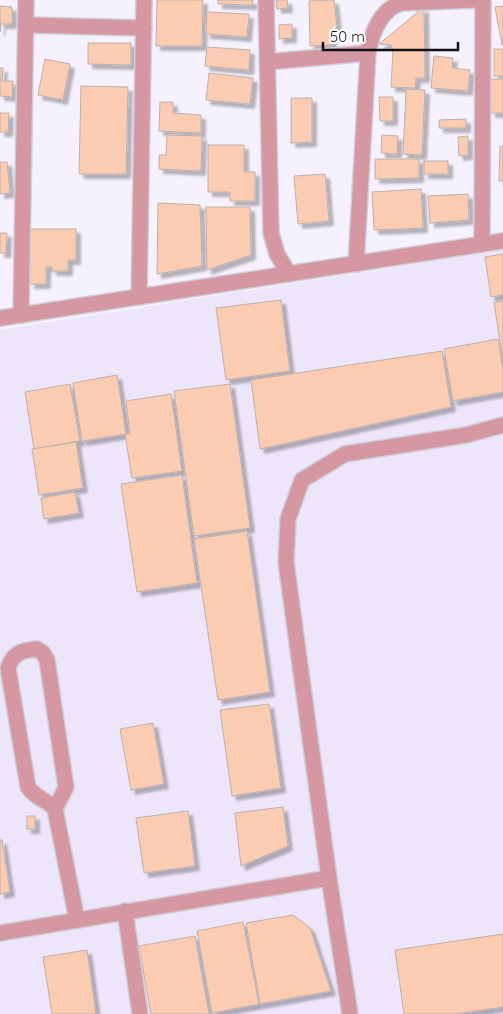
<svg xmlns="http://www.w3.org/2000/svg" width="503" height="1014" viewBox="0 0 503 1014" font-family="Quicksand,sans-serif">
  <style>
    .built { fill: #ede6fa }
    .building { fill: #fbccb2; stroke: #bdb0a9; filter: url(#shadow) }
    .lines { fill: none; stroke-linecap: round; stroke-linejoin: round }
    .minor-casing { stroke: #d1cdd9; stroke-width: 18 }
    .minor { stroke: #d598a3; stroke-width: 15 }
  </style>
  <defs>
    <filter id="shadow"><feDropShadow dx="4.5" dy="4.5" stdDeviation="1" flood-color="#0004"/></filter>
  </defs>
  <rect width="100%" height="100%" fill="#f5f1fe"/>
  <polygon class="built" points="503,250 503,1014 0,1014 0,330"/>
  <g class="building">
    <polygon points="157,0 203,0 202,46 156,46"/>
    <polygon points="218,0 253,0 252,5 218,4"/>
    <polygon points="276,0 287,0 288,8 277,9"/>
    <polygon points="334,0 337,27 332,31 332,45 310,46 309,1"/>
    <polygon points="0,6 12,7 12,24 1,24 0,32"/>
    <polygon points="503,6 503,45 502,45 495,7"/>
    <polygon points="424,7 425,78 416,78 415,88 391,87 393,50 391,45 379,44"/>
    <polygon points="207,12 249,14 247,37 206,34"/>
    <polygon points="292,24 292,38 279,39 279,25"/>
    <polygon points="88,43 131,43 131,65 88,64"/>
    <polygon points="207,47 250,50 249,70 205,66"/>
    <rect x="494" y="49" width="9" height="27"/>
    <polygon points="434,56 453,58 452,68 470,70 468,91 431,88"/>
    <polygon points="45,59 70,64 63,100 38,95"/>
    <polygon points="0,68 3,68 2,81 13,81 12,97 0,96"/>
    <polygon points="209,73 253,78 250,104 206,100"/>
    <polygon points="490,79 503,79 503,113 491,113"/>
    <polygon points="81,86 128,87 126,174 79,174"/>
    <polygon points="406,89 425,90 422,155 403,154"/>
    <polygon points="379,97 393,97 393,121 380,121"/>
    <polygon points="291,98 312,98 312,142 291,143"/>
    <polygon points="160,102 173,102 173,113 201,115 201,133 159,131"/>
    <polygon points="0,113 9,113 8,132 0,132"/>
    <polygon points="466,119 466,128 439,128 439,120"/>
    <polygon points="167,135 202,136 201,171 159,169 159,155 166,155"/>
    <polygon points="382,135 398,136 397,154 381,153"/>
    <polygon points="468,136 468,155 459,156 458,137"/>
    <polygon points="208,145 244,145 244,172 255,172 255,201 230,201 230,192 208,192"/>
    <polygon points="500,146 503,146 503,181 499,181"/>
    <polygon points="375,159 419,159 419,178 375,179"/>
    <rect x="424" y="161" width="24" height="13"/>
    <polygon points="0,162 7,162 10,193 0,194"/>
    <polygon points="325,174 329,221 298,224 294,176"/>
    <polygon points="421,189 423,228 374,230 372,192"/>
    <polygon points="468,194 469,220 430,223 428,196"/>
    <polygon points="158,203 200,205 202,266 157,274"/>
    <polygon points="206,207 250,207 251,255 207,270"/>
    <polygon points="30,229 76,229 76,260 68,260 68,271 52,271 52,267 46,267 46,284 30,284"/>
    <polygon points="0,233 7,233 6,253 0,253"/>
    <polygon points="503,254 503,295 491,297 485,257"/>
    <polygon points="281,300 290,371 226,380 216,308"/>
    <polygon points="503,301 503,362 494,302"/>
    <polygon points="498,339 503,370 503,392 453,401 444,349"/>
    <polygon points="442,351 451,407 260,449 251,380"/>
    <polygon points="117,375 126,434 82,441 73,383"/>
    <polygon points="70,384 80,441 34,449 25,392"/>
    <polygon points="230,384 250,528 194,536 174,391"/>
    <polygon points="171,394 182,471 132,478 125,434 130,434 126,401"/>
    <polygon points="76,442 83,488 39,495 32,449"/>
    <polygon points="182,475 197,583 137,592 121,484"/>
    <polygon points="75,492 79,513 44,519 41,498"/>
    <polygon points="247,531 270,692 218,700 194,539"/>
    <polygon points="269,704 281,788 232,796 220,710"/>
    <polygon points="153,723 164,784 131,790 120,729"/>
    <polygon points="283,807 288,846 241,866 235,813"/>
    <polygon points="188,811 195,866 144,873 136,818"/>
    <rect x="27" y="816" width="8" height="13"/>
    <polygon points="0,840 2,840 10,892 0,894"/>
    <polygon points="293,915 310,928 331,991 260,1004 246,923"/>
    <polygon points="243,922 259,1004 212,1013 197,931"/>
    <polygon points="503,934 503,1007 455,1014 404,1014 395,950"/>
    <polygon points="195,936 209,1014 151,1014 139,946"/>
    <polygon points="87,950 96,1014 52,1014 43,957"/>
  </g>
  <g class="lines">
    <g class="minor-casing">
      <g id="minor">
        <polyline points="266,0 271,233 277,254 289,274"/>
        <polyline points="26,25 144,28"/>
        <polyline points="267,62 368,53"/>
        <polyline points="482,244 483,0"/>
        <path d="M356 264 368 53C372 32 380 10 401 3L476 0"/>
        <polyline points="139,297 144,0"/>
        <polyline points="21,315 26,0"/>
        <polyline points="0,318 503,241"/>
        <path d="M55 809C46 799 36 799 28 787L8 668C13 653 22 650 37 649L43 653 47 660 66 787 55 809 77 920"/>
        <polyline points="125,911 140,1014"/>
        <polyline points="0,933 329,878"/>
        <polyline points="350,1014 329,878 286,562 288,519 302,480 345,454 466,435 503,425"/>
      </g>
    </g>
    <use href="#minor" class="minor"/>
  </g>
  <path d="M323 42v8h135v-8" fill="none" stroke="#111014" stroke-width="2.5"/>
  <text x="330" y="42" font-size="15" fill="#111014" stroke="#ffffff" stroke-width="4" paint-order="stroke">50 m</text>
</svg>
